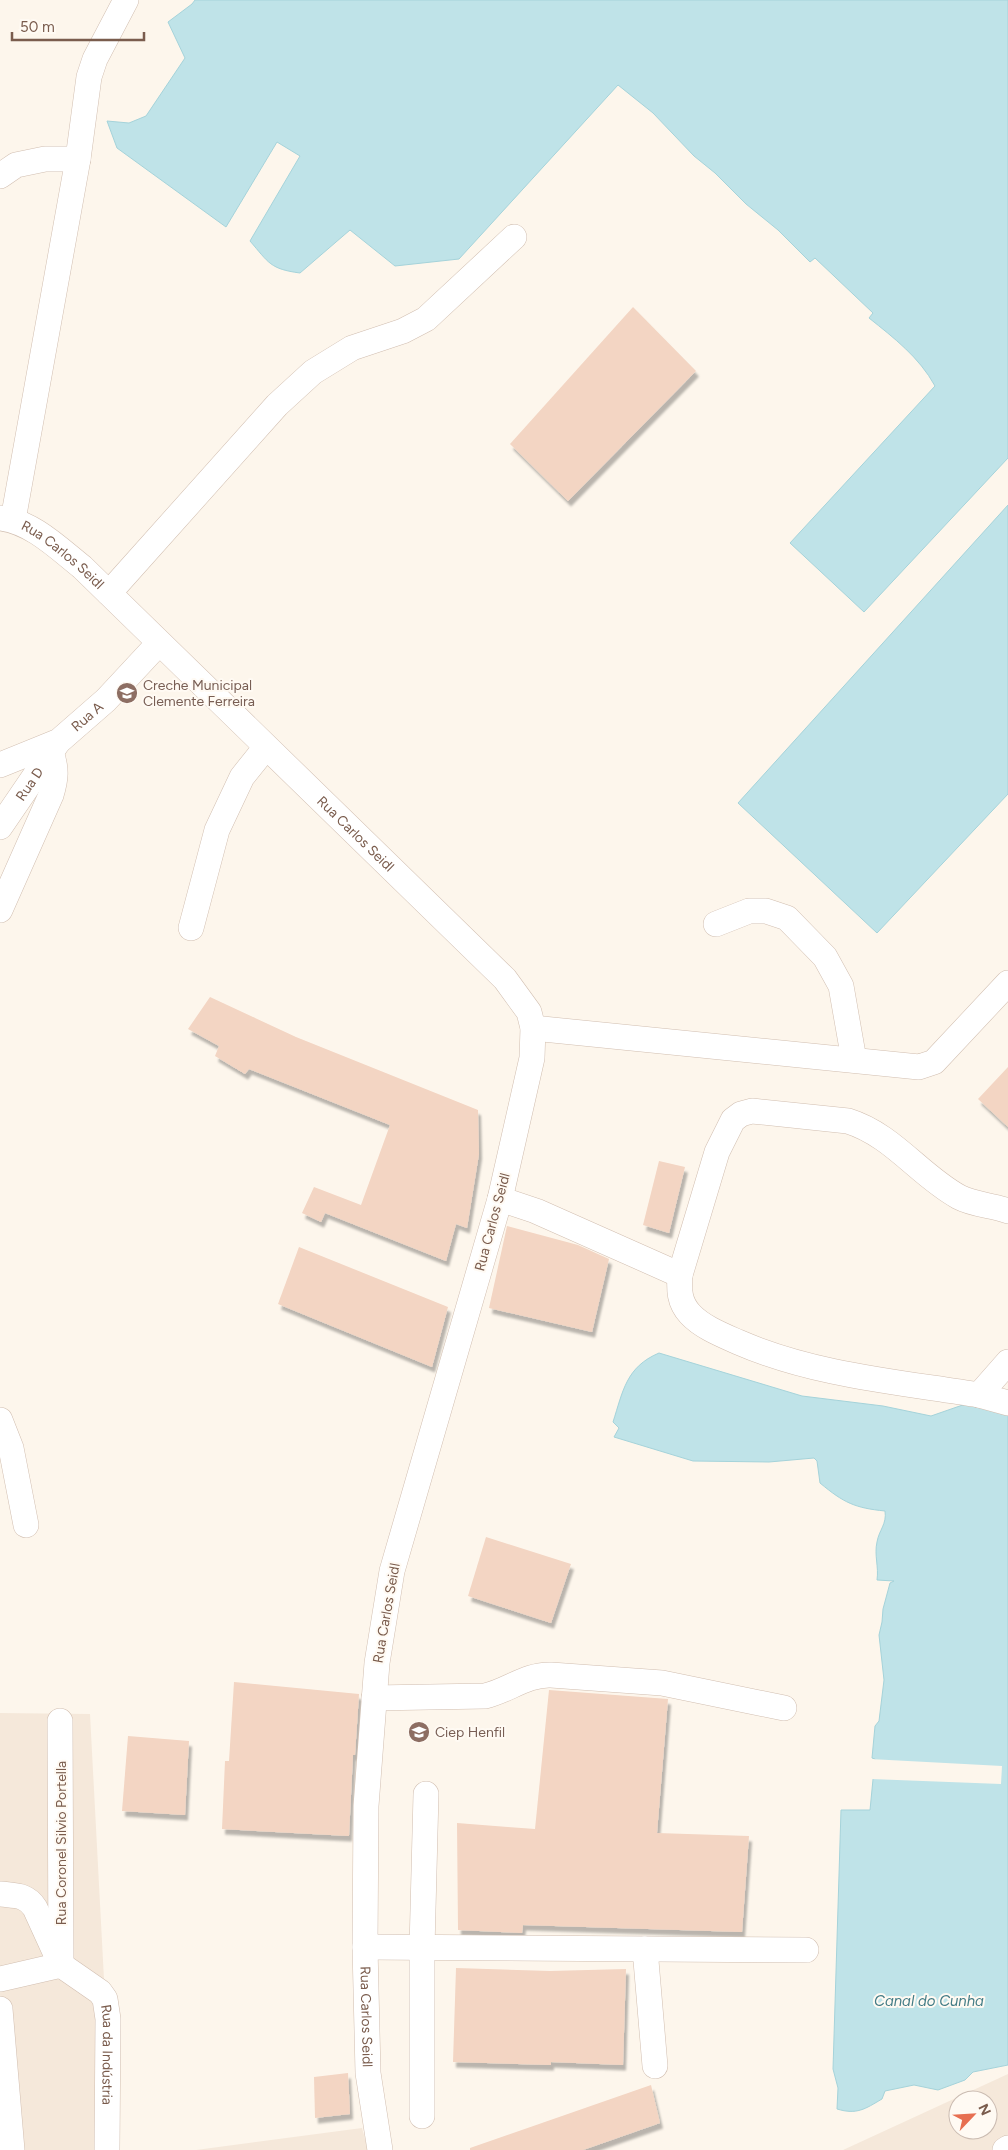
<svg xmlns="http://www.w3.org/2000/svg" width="1008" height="2150" viewBox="0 0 1008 2150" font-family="Figtree,sans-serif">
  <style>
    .residential { fill: #f5e8da; fill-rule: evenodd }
    .water { fill: #bfe3e8; stroke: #a5d3da }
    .pier { fill: #fdf6ec }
    .building { fill: #f3d5c3; filter: url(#shadow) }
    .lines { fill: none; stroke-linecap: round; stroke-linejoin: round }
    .minor-casing { stroke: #d1beb0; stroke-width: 26 }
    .minor { stroke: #fff; stroke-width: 25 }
    .labels { text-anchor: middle; stroke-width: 4; stroke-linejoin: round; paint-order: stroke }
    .street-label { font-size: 14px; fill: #7a5c4d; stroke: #fffaf3 }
    .education-label { font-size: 14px; fill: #785e54; stroke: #fffaf3; text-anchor: start }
    .water-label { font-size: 15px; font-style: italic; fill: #437c86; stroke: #fffaf3 }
  </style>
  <defs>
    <filter id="shadow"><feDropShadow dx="3" dy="5.5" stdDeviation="1" flood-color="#0004"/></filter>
  </defs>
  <rect width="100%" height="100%" fill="#fdf6ec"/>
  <g class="residential">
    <polygon points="0,1713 90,1714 113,2150 0,2150"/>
    <path d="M1008 2074V2150H843ZM958 2100H988V2130H958Z"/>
    <polygon points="362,2128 368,2150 196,2150"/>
  </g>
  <g class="water">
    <path d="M195 0H1008V458L864 612 790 543 935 386C919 357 894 338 869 318L873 313 815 258 810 262 778 230 746 204 715 173 694 156 653 113 618 85 459 259 395 266 350 230 300 273C270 269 269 263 250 241L300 156 277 142 226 227 117 148 107 121 129 123 146 116 185 58 168 22 192 4Z"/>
    <polygon points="1008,505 1008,794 877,933 738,803"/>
    <path d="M659 1353 802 1396 883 1406 931 1416 977 1400 1008 1408V2065L973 2072 965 2080 938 2090 914 2085 885 2091 882 2099C865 2109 857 2115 837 2109L838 2088 833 2069 841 1810H870L875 1759 872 1758 875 1726 879 1721 884 1680 879 1635 882 1622 883 1609 890 1583 894 1581 877 1580C879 1567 874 1555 877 1542 879 1530 887 1524 885 1511 855 1508 844 1503 820 1483L817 1461 814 1458 769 1462 693 1461 614 1437 619 1428 613 1422C623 1391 626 1367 659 1353Z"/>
  </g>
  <polygon class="pier" points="870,1759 1002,1766 1001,1784 871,1779 872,1761"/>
  <g class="building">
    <polygon points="633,307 696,371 568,501 510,444"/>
    <polygon points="210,997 296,1037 478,1110 479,1154 467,1228 456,1224 446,1261 325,1213 321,1222 302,1213 314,1187 361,1205 390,1125 249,1069 245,1074 215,1056 219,1046 188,1029"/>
    <polygon points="1008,1067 1008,1127 978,1099"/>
    <polygon points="659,1161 685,1167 669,1233 643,1225"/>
    <polygon points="507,1226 578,1245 609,1259 592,1332 489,1308"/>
    <polygon points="299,1247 448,1307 432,1367 278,1304"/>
    <polygon points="486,1537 571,1564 551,1623 468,1596"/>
    <polygon points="234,1682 359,1694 355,1755 353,1755 349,1836 222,1829 225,1761 229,1761"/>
    <polygon points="549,1690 668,1699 657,1833 749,1836 742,1932 523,1925 522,1933 458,1930 457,1823 535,1829"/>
    <polygon points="128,1736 189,1741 185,1815 122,1811"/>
    <polygon points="456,1968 550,1971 626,1969 623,2065 551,2062 551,2065 453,2062"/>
    <polygon points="348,2073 350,2114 315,2118 314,2077"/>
    <polygon points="651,2085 660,2123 583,2150 470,2150 470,2148"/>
  </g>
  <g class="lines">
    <g class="minor-casing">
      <g id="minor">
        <polyline points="0,176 16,165 45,159 78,159"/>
        <path id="s1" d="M0 518C32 522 57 547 82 567L505 979 529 1012 533 1028 532 1058 500 1199 392 1571 377 1663 366 1806 365 1947 368 2073 380 2150"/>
        <polyline points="13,520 78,159 89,77 95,59 126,0"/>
        <polyline points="109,593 277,405 313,372 352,348 403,331 426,319 514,237"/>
        <path id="s2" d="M0 765 59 741 106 700 159 643"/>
        <path id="s3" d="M0 827 58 742"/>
        <path d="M0 910 51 795C56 779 57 769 51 752"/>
        <polyline points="716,924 749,911 766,911 787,918 825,957 841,986 854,1060"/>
        <polyline points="191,928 217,830 242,777 266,747"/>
        <polyline points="533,1028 919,1067 934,1062 1008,983"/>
        <polyline points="500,1199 536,1211 680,1275"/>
        <polyline points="1008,1362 979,1395 1008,1403"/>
        <path d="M979 1395C898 1382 814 1375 738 1342 722 1335 702 1327 690 1314 679 1302 679 1290 680 1275L717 1152 733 1120 741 1114 752 1111 848 1121C893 1135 919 1175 959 1197 974 1205 993 1205 1008 1211"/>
        <polyline points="0,1420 11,1448 26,1525"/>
        <path d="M374 1698 485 1696C508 1691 526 1674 551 1675L662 1683 784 1708"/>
        <path id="s4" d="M0 1894C15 1896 26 1894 35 1908L61 1965 100 1992 105 1999 108 2019 107 2150"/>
        <polyline points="365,1947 806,1950"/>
        <polyline points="645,1949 655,2066"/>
        <polyline points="0,1979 61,1965 60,1721"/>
        <polyline points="0,2009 12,2150"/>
        <polyline points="422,2116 422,1948 426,1794"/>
        <polyline points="1005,2150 1008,2148"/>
      </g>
    </g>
    <use href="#minor" class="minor"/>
  </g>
  <defs>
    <g id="school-disc" transform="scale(1.125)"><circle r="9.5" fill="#8d6e63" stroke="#fffaf3"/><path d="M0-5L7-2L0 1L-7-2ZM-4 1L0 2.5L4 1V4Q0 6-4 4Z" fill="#fff"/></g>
  </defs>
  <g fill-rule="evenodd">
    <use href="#school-disc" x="127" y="693"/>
    <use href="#school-disc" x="419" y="1732"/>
  </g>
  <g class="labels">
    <g class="street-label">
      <text dy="5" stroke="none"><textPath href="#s1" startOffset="74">Rua Carlos Seidl</textPath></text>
      <text dy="5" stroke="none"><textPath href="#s2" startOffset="101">Rua A</textPath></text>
      <text dy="5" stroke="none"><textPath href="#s3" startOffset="52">Rua D</textPath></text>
      <text dy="5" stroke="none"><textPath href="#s1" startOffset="479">Rua Carlos Seidl</textPath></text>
      <text transform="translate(492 1222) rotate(-75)" y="5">Rua Carlos Seidl</text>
      <text transform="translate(386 1613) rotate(-80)" y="5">Rua Carlos Seidl</text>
      <text transform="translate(61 1843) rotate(-90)" y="5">Rua Coronel Silvio Portella</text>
      <text dy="5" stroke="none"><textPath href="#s1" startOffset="1754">Rua Carlos Seidl</textPath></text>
      <text dy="5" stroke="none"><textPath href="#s4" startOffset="214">Rua da Indústria</textPath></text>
    </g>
    <g class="education-label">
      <text x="143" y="690">Creche Municipal<tspan x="143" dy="16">Clemente Ferreira</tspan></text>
      <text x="435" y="1737">Ciep Henfil</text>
    </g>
    <g class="water-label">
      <text x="929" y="2006">Canal do Cunha</text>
    </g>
  </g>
  <g transform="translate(973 2115) rotate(65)"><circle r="24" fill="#fffaf3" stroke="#cabbb1"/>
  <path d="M0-4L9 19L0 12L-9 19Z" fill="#e76f51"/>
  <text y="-8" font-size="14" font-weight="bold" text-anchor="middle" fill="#7a5c4d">N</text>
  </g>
  <path d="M12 32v8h132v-8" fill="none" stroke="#7a5c4d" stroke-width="2.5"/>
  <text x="20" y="32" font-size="15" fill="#7a5c4d" stroke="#fffaf3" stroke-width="4" paint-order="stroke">50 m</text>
</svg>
